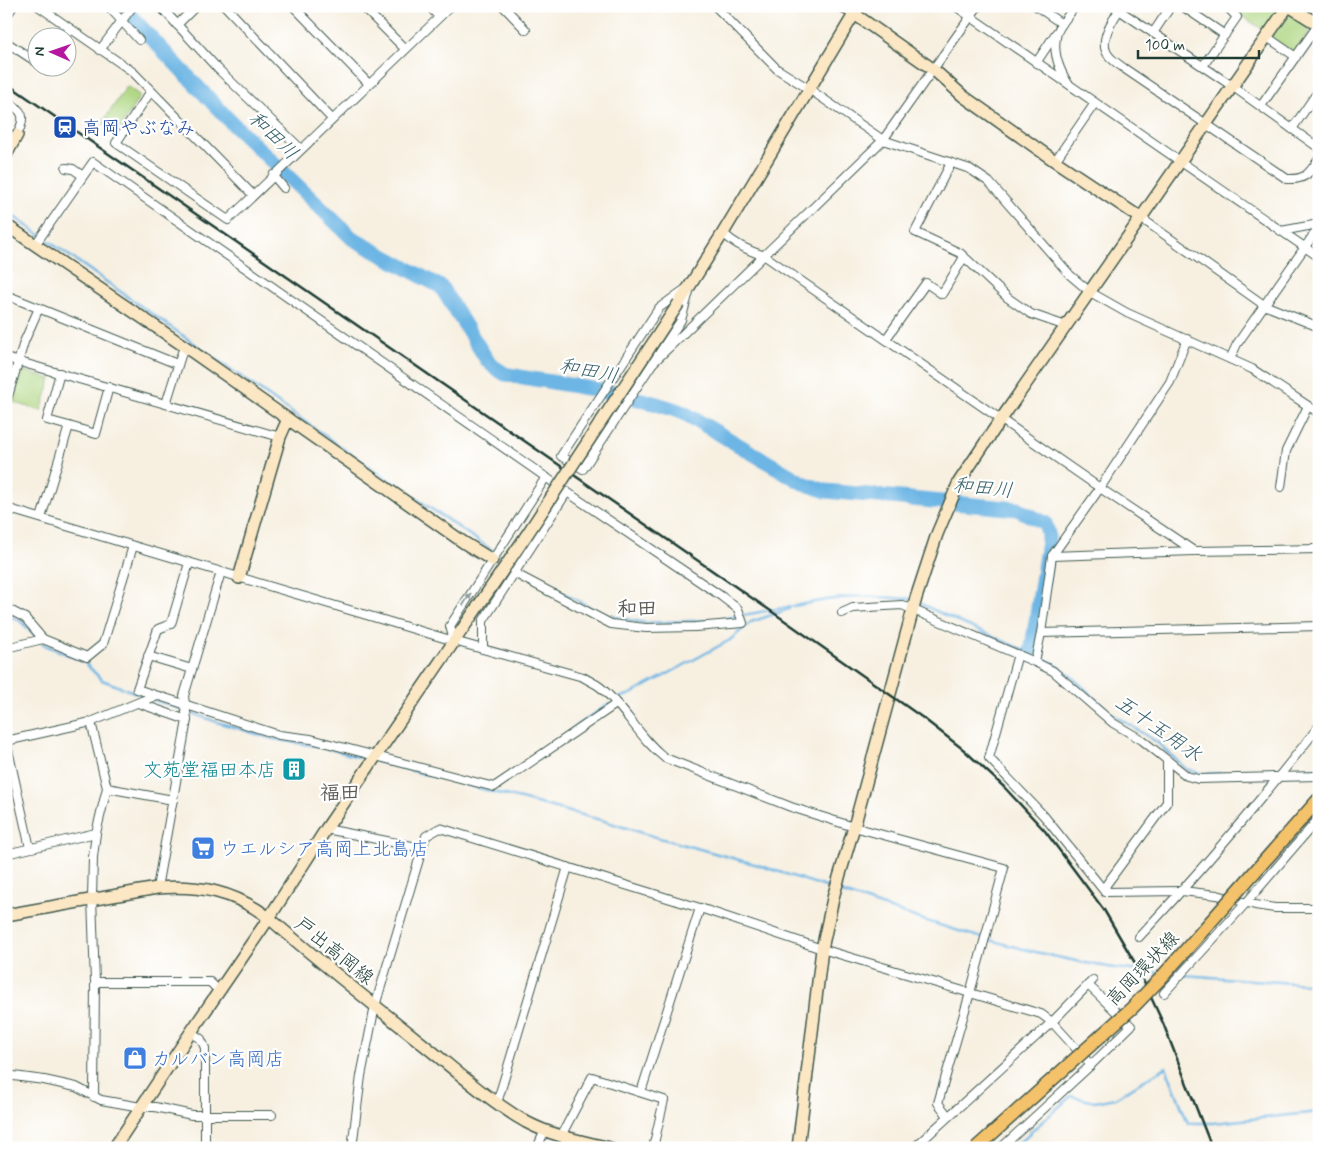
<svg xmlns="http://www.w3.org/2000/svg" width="1325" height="1154" viewBox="0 0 1325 1154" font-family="Mynerve,'Klee One',sans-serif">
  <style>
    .green { fill: #aed681; stroke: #668a5a }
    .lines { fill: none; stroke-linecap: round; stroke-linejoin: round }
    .stream { stroke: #6cb5e4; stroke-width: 2.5 }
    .river { stroke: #6cb5e4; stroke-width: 15 }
    .street-casing { stroke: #3f584e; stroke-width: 10 }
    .secondary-casing { stroke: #3f584e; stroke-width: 14 }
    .street { stroke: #fff; stroke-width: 8 }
    .secondary { stroke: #fbe7c3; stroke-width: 11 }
    .rail { stroke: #1f3d34; stroke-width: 2.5 }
    .secondary-bridge-casing { stroke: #3f584e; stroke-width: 14; stroke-linecap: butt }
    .primary-bridge-casing { stroke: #3f584e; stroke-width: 15; stroke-linecap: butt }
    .secondary-bridge { stroke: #fbe7c3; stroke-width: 11 }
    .primary-bridge { stroke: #f4c26a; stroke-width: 12 }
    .oneway { fill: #8f9e9a }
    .labels { text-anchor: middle; stroke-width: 4.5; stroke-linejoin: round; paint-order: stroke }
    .transit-label { font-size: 19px; fill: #164399; stroke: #fff; text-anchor: start }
    .culture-label { font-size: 19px; fill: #0d838f; stroke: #fff; text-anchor: end }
    .shop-label { font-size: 19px; fill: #366cbe; stroke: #fff; text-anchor: start }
    .street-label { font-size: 19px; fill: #1f3d34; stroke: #fff }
    .water-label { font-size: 20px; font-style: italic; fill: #366169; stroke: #fff }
    .neighbourhood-label { font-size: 20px; font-weight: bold; fill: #5e5b55; stroke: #fff }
  </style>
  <rect width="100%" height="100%" fill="#fff"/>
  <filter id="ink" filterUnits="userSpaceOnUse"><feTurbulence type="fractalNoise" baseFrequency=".02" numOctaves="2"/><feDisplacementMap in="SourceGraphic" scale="10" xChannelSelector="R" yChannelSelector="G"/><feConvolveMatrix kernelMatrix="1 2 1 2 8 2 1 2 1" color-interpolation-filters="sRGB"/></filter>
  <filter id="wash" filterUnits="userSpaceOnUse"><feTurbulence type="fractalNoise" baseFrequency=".0096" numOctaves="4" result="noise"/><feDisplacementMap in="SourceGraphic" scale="20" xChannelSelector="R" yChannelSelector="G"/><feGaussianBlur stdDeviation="1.12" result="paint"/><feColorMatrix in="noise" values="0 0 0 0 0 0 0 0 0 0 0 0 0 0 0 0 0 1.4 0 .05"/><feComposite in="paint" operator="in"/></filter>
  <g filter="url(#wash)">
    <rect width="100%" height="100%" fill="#f7f0e1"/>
    <g class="green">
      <polygon points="1227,6 1277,6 1278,9 1265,28 1260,28"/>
      <polygon points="1291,13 1309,26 1310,31 1296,51 1291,51 1271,37 1288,14"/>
      <polygon points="127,86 140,96 117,133 102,123"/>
      <polygon points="21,370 51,379 41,411 13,402"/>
    </g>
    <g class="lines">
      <g class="stream">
        <polyline points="6,211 345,450 505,559"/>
        <polyline points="512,564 524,572 605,615 645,623 716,620 826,600 860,596 912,599"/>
        <polyline points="917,602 966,625 1054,663 1065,671 1111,713 1158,743 1186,769 1203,774 1283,770"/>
        <polyline points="6,614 20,621 35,635"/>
        <polyline points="40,641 45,645 83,661 102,680 147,697"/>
        <polyline points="619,698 631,694 730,640 751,622 789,609"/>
        <polyline points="154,700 217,722 273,739 322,747 370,760"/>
        <polyline points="571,730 609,704"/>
        <polyline points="375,761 601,820 652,836 758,865 832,889"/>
        <polyline points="1288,770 1319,769"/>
        <path d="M837 891C924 921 1017 952 1108 967 1125 970 1143 971 1161 973"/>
        <polyline points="1183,975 1319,985"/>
        <polyline points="1013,1148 1071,1096 1095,1102 1115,1098 1166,1067 1188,1123 1213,1123 1319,1112"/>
      </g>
      <path class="river" d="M121 6 231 122 353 239 441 287 487 360 494 367 505 374C564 385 628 392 684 413L803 483 826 491 1017 509 1045 523 1048 533V542L1031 654"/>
    </g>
  </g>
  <g filter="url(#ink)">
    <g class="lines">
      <g class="street-casing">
        <g id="street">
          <polyline points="38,6 133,72 253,195"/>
          <polyline points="108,6 139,40"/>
          <polyline points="160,6 218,69 301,149"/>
          <polyline points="225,6 332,119"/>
          <polyline points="293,6 369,84"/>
          <polyline points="362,6 405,49"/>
          <polyline points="429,6 439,17"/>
          <polyline points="503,6 526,30"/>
          <polyline points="715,6 777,69 809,89 883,140 970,169 989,182 1070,275 1090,292 1127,313 1252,369 1319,413"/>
          <polyline points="955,6 1319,257"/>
          <polyline points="1036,6 1062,24"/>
          <polyline points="1113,6 1232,86 1319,148"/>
          <path d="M1122 6C1113 19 1097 42 1109 56 1113 61 1120 65 1125 69L1287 179C1306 180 1309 173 1319 159"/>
          <polyline points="1182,6 1225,35"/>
          <polyline points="6,17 13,6"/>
          <polyline points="177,25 196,6"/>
          <polyline points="1153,33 1171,6"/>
          <polyline points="1267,37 1296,57"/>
          <polyline points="64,38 70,29"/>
          <polyline points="6,42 38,63"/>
          <polyline points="100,50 133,6"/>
          <polyline points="1036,63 1056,33"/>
          <polyline points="1203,66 1237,17 1226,6"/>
          <path d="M1067 82C1058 67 1052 50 1057 33 1060 24 1070 14 1075 6"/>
          <polyline points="151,91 116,143 228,220 451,6"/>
          <path d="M6 100C23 112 27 115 17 135"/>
          <polyline points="1261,106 1318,25"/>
          <polyline points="1292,129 1319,90"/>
          <polyline points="1055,161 1095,103"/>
          <polyline points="951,163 915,232 960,253 1008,298 1031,314 1066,326"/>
          <polyline points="66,168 73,169 83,176"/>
          <polyline points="273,175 284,188"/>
          <polyline points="1141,218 1264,305 1319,327"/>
          <polyline points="1281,231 1319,224"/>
          <path d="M723 233C735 245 749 251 765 256L1100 488 1194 551"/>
          <polyline points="35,245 93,162 567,492 721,596 738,609 743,623 695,627 646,628 611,624 514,573"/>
          <polygon points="691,285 681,320 583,469 561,456 659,308"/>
          <polyline points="6,295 177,364"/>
          <polyline points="886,339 926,283 942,294 964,257"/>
          <polyline points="6,358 280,437"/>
          <polyline points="1230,359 1237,344 1319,227"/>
          <polyline points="653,363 883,140 978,6"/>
          <polyline points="6,403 24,342 39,308"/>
          <polyline points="166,404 184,346"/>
          <polyline points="69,426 96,434 109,387"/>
          <polyline points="1281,487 1286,451 1308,406"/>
          <path d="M6 508 454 641 583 677C589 681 595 683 600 687 625 707 639 738 665 758L791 807 854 827 1004 868 970 993 822 949 700 908 440 828 426 836 375 1006 361 1076 352 1148"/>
          <polyline points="41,518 69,426 47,420 60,373"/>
          <polyline points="1052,556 1194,551 1319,549"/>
          <polyline points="6,608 25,618 43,639"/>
          <polyline points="842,613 853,608 902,605 1035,662 1053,671 1113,723 1142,740 1187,776 1198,779 1319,776"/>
          <polyline points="1041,633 1319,626"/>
          <polyline points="454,641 450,626 546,477"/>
          <polyline points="6,648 43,639 87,657 103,644 133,546"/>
          <polyline points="483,649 483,621 567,492"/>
          <polyline points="1018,654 989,758 1044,816 1105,892"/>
          <polyline points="148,656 192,669"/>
          <polyline points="1035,662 1041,633 1052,556 1100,488 1170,382 1187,339"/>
          <polyline points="158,696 137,689 158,629 171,624 189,563"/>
          <polyline points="138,703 187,720"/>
          <polyline points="91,722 107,788 173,800"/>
          <polyline points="6,741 91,722 144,700 159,696 279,735 311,739 494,787 616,704"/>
          <polyline points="6,741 30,848"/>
          <polyline points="1167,760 1167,802 1106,885 1105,892 1182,891 1217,895 1255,905 1275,908 1319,908"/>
          <polyline points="326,829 422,848"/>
          <polyline points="6,854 96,833"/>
          <polyline points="157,888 187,720 184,696 221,572"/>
          <path d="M1139 937C1202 870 1262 799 1319 726"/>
          <polyline points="95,982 210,982 219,991"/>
          <polyline points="1164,993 1246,903 1319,818"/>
          <polyline points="191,1032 201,1039 205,1048 205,1148"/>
          <polyline points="6,1075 44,1080 76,1087 101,1100 141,1107 155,1107 192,1115 272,1115"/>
          <polyline points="641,1092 700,908"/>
          <polyline points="94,1097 95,982 92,898 93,857 96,833 107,788"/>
          <polyline points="497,1103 568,867"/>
          <polyline points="948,1116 938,1103 970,993 1041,1014 1052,1022 1091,1065"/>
          <polyline points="561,1136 592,1077 664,1100 653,1148"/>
          <polyline points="537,1148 545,1130"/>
          <polyline points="914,1148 1052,1022 1093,980"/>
          <polyline points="1001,1148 1091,1065 1131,1026 1088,985"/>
        </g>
      </g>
      <g class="secondary-casing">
        <g id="secondary">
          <polyline points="843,6 934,70 963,96 1055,161 1141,218"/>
          <polyline points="1289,6 1319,25"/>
          <polyline points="6,155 17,135"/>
          <polyline points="6,225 184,346 463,542 492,560"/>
          <polyline points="679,303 723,233 859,6"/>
          <polyline points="239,578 280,437 288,419"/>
          <path d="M6 915 157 888C200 885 234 891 269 918 321 963 375 1006 429 1049 460 1074 491 1102 526 1122 552 1136 581 1141 610 1148"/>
          <polyline points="114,1148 191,1032 269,918 326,829 526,536"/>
          <polyline points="798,1148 822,949 834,894 854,827 916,598 937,534 959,482 993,431 1288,6"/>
        </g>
      </g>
      <use href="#street" class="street"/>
      <use href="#secondary" class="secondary"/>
      <polyline class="rail" points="6,83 781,618 923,718 964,750 1004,787 1045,831 1104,910 1135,963 1163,1023 1212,1148"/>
      <g class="secondary-bridge-casing">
        <polyline id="secondary-bridge" points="526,536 679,303"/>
      </g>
      <g class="primary-bridge-casing">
        <polyline id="primary-bridge" points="976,1148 1132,1008 1161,978 1319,799"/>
      </g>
      <use href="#secondary-bridge" class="secondary-bridge"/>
      <use href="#primary-bridge" class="primary-bridge"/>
    </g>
    <defs><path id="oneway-solid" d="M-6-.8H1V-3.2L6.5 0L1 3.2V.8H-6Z" transform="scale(1.25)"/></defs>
    <use class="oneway" href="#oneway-solid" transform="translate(467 599) rotate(-57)"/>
  </g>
  <defs>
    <g id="station-square" transform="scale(1.25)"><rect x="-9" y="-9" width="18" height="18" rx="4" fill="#1a4fb4" stroke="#fff"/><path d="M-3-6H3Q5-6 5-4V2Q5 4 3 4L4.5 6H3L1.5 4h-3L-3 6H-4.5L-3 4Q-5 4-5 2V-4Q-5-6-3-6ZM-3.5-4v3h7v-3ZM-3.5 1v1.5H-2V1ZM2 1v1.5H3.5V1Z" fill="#fff"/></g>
    <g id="building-square" transform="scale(1.25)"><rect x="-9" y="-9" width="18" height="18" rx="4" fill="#0f9aa8" stroke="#fff"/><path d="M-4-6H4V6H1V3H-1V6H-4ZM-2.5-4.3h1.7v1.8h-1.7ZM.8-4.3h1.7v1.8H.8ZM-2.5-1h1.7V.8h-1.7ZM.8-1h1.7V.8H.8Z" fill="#fff"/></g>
    <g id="supermarket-square" transform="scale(1.25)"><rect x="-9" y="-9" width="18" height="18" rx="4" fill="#3f7fe0" stroke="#fff"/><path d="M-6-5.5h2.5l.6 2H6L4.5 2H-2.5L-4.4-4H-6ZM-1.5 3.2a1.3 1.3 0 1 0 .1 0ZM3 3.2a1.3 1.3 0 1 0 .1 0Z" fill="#fff"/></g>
    <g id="shop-square" transform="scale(1.25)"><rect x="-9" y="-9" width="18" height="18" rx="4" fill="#3f7fe0" stroke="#fff"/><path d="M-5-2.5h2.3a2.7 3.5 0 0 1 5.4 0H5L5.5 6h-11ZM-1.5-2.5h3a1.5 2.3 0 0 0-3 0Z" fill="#fff"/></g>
  </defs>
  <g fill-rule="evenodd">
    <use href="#station-square" x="65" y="127"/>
    <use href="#building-square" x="294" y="769"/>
    <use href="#supermarket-square" x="203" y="848"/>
    <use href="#shop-square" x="135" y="1058"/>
  </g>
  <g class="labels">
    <g class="transit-label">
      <text x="82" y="134">高岡やぶなみ</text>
    </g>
    <g class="culture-label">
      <text x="276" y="776">文苑堂福田本店</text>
    </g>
    <g class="shop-label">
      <text x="220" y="855">ウエルシア高岡上北島店</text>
      <text x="152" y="1065">カルバン高岡店</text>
    </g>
    <g class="street-label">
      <text transform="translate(335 950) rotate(39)" y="7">戸出高岡線</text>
      <text transform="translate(1142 968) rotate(-46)" y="7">高岡環状線</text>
    </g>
    <g class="water-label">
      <text transform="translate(274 135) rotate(44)" y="7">和田川</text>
      <text transform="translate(589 370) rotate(11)" y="7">和田川</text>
      <text transform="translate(983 487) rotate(6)" y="7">和田川</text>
      <text transform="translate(1159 728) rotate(35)" y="7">五十玉用水</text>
    </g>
    <g class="neighbourhood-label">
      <text x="637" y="615">和田</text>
      <text x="340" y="799">福田</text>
    </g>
  </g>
  <rect width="1325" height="1154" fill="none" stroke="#fff" stroke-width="25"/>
  <g transform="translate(52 52) rotate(272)"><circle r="24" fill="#ffffff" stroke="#a5b1ae"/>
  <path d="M0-4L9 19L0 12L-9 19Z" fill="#b5179e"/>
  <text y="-8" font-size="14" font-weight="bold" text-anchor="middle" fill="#1f3d34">N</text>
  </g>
  <path d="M1138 50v8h121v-8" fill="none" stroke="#1f3d34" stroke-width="2.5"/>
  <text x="1145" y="50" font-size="15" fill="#1f3d34" stroke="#ffffff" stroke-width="4" paint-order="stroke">100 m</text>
</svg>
